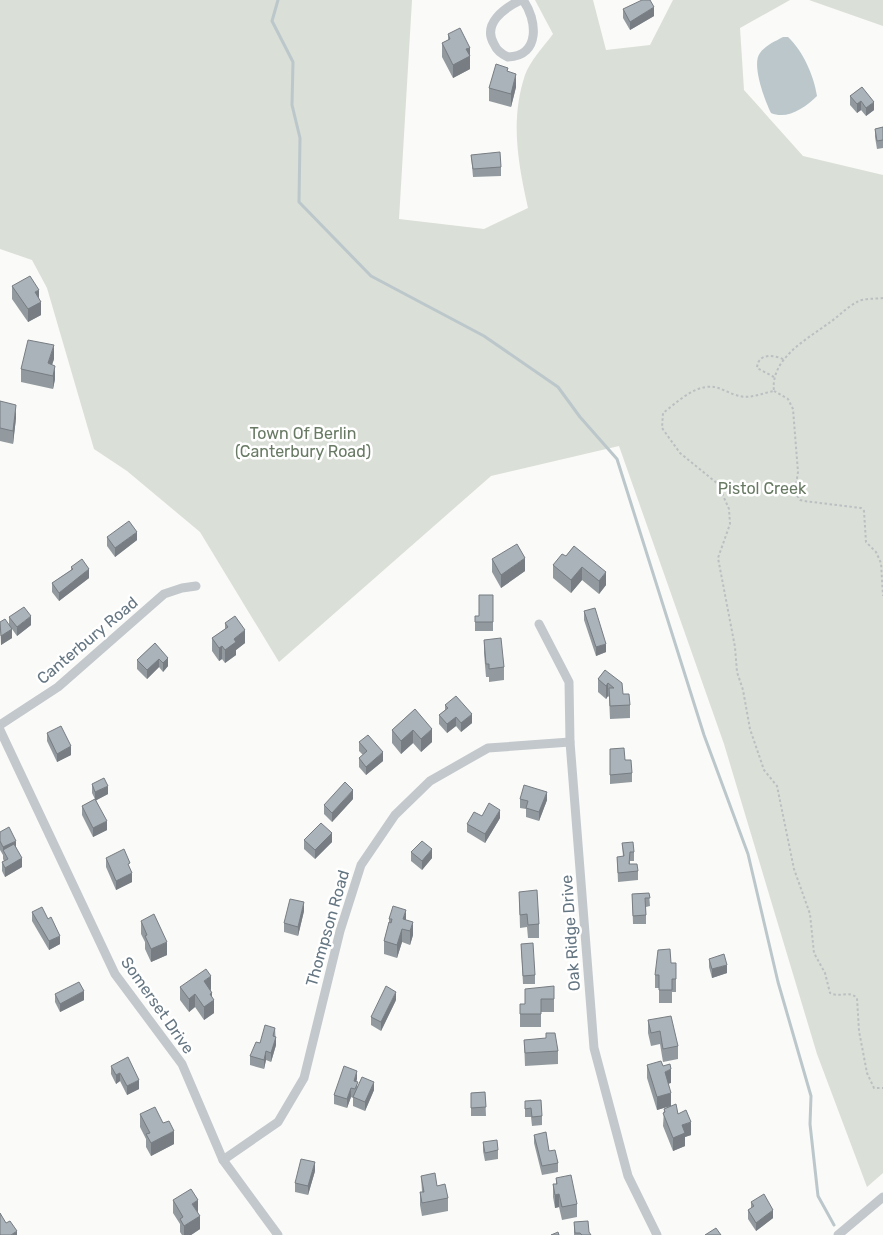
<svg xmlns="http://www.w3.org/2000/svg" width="883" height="1235" viewBox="0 0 883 1235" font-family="Rubik,sans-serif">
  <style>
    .green { fill: #dadfd7 }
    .water { fill: #bbc7cb }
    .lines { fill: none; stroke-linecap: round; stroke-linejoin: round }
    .stream { stroke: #bbc7cb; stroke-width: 3 }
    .path { stroke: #bbbfc2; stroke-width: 2; stroke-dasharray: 2.5 2.5; stroke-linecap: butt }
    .street { stroke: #c3c8cc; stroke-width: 9 }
    .wall { fill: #929a9f }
    .shaded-wall { fill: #777d82 }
    .building { fill: #aab3b9; stroke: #777d82 }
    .labels { text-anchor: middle; stroke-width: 5; stroke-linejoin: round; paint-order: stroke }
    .park-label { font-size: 16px; fill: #687a64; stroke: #fff }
    .street-label { font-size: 16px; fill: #657683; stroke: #fff }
  </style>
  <rect width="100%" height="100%" fill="#fafaf8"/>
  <g class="green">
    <path d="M0 0H412L399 219 484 229 528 208C518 163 510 120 525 75 530 61 544 46 553 34L535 0H593L606 50 650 45 673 0H790L740 28 744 90 803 156 883 175V1173L867 1187 817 1054 724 744 619 446 491 476 279 662 200 532 127 471 94 449 47 288 32 260 0 249Z"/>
    <polygon points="809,0 883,0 883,26"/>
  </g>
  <path class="water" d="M783 37H788C803 51 814 76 817 96 805 108 787 120 771 113 765 101 751 64 760 53 766 45 774 42 783 37Z"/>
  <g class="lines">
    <polyline class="stream" points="278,0 272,21 293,62 292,105 300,138 299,202 371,276 484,336 558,387 580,417 617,459 704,735 748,854 778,982 811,1096 810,1124 818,1196 834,1225"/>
    <g class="path">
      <path d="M883 298C875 299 863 298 857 302 847 307 838 317 829 323 807 339 770 359 774 391 762 393 749 400 736 395 725 392 718 385 706 387 690 389 675 404 663 413L662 428 680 453 718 484 729 509 730 524 718 558 735 647 737 672 743 690 750 729 764 770 777 786 794 869 810 914 814 953 825 973 830 993C839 998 849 990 857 998L859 1031 867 1073 874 1088H883"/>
      <path d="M774 377 757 368C758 352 775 355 785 360"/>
      <polyline points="774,391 788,399 793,409 798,472 795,492 800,500 804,501 861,508 864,511 866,542 876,552 881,563 883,596"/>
    </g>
    <g class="street">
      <path d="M521 0C504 8 482 24 494 44 497 51 501 54 508 57 541 56 537 19 523 0"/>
      <polyline points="539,624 569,682 570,742 594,1048 628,1176 657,1235"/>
      <polyline points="0,725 58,687 164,594 182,588 196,586"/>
      <polyline points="0,730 115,974 182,1064 223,1160 278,1235"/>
      <polyline points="223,1160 278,1122 304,1078 340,931 361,865 395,815 430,781 488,748 570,742"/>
      <polyline points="838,1235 883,1197"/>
    </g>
  </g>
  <g class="wall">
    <polygon points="623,9 654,16 630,30 623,18"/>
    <polygon points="448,34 470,48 470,69 453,78 442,57 442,43 448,40"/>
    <polygon points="508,71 516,87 511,107 489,101 489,88"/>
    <polygon points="862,87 874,110 866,116 861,110 857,113 850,105 850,96"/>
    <polygon points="883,127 883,148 877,149 875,137 875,129"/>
    <polygon points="471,155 501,167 501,176 473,177"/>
    <polygon points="12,286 39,299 41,315 28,322 12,299"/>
    <polygon points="54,359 52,365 55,379 53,389 21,382 21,369"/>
    <polygon points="0,401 16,418 13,444 0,441"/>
    <polygon points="107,537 137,540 115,557 107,546"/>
    <polygon points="574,546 606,585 599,594 582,580 571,593 553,578 553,565 566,556"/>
    <polygon points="492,559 525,571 501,588 492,572"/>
    <polygon points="71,567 89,578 59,601 52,592 52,583 71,570"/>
    <polygon points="493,595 493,631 475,631 475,616 479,616"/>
    <polygon points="584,611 606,652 596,656 584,620"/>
    <polygon points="9,617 31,625 17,636 12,629 12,638 1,645 0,622 9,625"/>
    <polygon points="225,623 245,643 236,650 236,655 225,663 222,659 219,661 212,651 212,638 225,629"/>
    <polygon points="484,640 504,667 504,680 489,682 489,677 486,677 484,653"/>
    <polygon points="155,643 168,666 163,672 159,667 147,679 137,669 137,660"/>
    <polygon points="605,670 630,705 630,718 610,719 609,697 608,696 606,699 598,692 598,679"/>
    <polygon points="445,705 472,723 461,732 456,726 447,733 439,724 439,715 445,710"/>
    <polygon points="415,709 432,742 421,752 413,743 401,754 392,743 392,730"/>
    <polygon points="47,733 71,755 57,762 47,741"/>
    <polygon points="359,742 383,761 366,775 359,767 359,758 363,755 359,751"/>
    <polygon points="610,749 632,773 632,782 610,784"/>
    <polygon points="92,784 108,794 96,800 107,830 93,837 82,815 82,806 95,799 92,793"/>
    <polygon points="353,799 332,822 324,814 324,805"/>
    <polygon points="520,799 547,800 539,821 526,817 526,809 520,808"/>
    <polygon points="482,816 500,818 485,843 467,832 467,824"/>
    <polygon points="0,832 16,847 22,867 5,877 2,871 2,862 4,861 3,859 3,855 0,850"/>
    <polygon points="304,840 332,842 315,859 304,849"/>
    <polygon points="622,843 634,852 634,861 630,861 630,864 638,871 638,880 618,882 617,857 623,857"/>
    <polygon points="411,852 432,858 422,870 411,861"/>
    <polygon points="106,858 130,868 132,882 116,890 106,867"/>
    <polygon points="519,892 539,924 539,938 528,938 527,927 520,928"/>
    <polygon points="649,893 650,906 646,907 646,924 633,924 632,894"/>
    <polygon points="304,911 298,936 284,932 284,923"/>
    <polygon points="32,912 60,944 49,950 32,921"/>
    <polygon points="389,919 406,920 413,935 410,945 402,942 397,958 384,954 384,941 389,922"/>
    <polygon points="141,921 167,955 151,962 145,949 145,942 141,934"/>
    <polygon points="521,944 535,975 535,984 523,984"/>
    <polygon points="709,959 727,973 712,978 709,967"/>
    <polygon points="671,963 676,963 676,992 672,992 672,1003 659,1003 659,988 655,988 655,975"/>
    <polygon points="554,986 554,1012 541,1012 541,1027 520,1027 520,1004 525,1004"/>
    <polygon points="180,987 211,989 211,990 212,997 214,1013 204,1020 195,1007 189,1012 180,1000"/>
    <polygon points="55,994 84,1000 60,1012 55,1002"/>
    <polygon points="396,1000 381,1031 371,1025 371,1017"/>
    <polygon points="648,1020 678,1046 678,1059 663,1062 660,1044 651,1046 648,1033"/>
    <polygon points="275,1028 276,1045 271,1062 266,1060 264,1069 250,1065 250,1056 260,1043"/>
    <polygon points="546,1033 558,1051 558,1064 525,1066 524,1040 546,1039"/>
    <polygon points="647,1065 663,1066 671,1083 668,1083 671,1106 678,1114 691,1135 685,1137 685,1146 673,1151 663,1126 664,1109 669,1106 657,1110 647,1078"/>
    <polygon points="111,1066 139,1089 127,1095 120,1081 116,1084 111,1074"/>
    <polygon points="357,1079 356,1082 358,1087 374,1090 365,1111 353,1106 353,1098 351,1097 347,1108 334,1104 334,1095"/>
    <polygon points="485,1092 486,1116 471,1116 471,1093"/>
    <polygon points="525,1101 542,1116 542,1125 532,1126 531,1117 525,1117"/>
    <polygon points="140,1114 174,1144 151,1156 146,1147 146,1139 140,1127"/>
    <polygon points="534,1135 549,1151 558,1163 558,1172 542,1175 534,1143"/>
    <polygon points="483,1142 498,1150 498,1159 485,1161 483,1151"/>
    <polygon points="315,1171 308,1195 295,1192 295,1183"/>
    <polygon points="421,1176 437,1186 448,1198 448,1211 422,1216 420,1205 420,1192 422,1192"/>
    <polygon points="556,1178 577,1204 577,1217 562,1220 559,1207 555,1208 553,1197 553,1184 556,1184"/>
    <polygon points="173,1200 198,1213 200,1229 191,1235 182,1235 180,1232 180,1224 173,1213"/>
    <polygon points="751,1202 773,1218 756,1231 748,1219 748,1210 751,1208"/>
    <polygon points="574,1222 589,1232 591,1235 574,1235"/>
  </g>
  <g class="shaded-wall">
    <polygon points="654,7 654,16 630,30 630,22"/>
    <polygon points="470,48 470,69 453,78 453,65 466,49"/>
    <polygon points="516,74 516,87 511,107 511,94"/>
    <polygon points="861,101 861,110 857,113 857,104"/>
    <polygon points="874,102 874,110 866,116 866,108"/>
    <polygon points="39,290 39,303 41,302 41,315 28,322 28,309 35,292"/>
    <polygon points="54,345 54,359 48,376 48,363"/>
    <polygon points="55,366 55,379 53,389 53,376"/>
    <polygon points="16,405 16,418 13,444 13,431"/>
    <polygon points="137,532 137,540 115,557 115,548"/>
    <polygon points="525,558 525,571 501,588 501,575"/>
    <polygon points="582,567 582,580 571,593 571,580"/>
    <polygon points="89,569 89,578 59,601 59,593"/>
    <polygon points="606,572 606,585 599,594 599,581"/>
    <polygon points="31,616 31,625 17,636 17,627"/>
    <polygon points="12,629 12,638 1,645 1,636"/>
    <polygon points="245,630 245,643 236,650 236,655 225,663 225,650 234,639"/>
    <polygon points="606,644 606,652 596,656 596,647"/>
    <polygon points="222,646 222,659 219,661 219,648"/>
    <polygon points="168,658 168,666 163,672 163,663"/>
    <polygon points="159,659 159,667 147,679 147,670"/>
    <polygon points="608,683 608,696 606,699 606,686"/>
    <polygon points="472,714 472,723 461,732 461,723"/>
    <polygon points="456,717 456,726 447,733 447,724"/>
    <polygon points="432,729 432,742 421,752 421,739"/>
    <polygon points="413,730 413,743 401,754 401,741"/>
    <polygon points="71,746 71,755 57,762 57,754"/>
    <polygon points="383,752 383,761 366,775 366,767"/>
    <polygon points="108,786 108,794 95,801 95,792"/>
    <polygon points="353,790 353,799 332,822 332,813"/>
    <polygon points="547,792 547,800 539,821 539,812"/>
    <polygon points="500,810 500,818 485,843 485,834"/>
    <polygon points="107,821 107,830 93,837 93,828"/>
    <polygon points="332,833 332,842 315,859 315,850"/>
    <polygon points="16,841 16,850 3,851 3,847"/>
    <polygon points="432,849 432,858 422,870 422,861"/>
    <polygon points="22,858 22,867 5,877 5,868"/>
    <polygon points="132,873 132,882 116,890 116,881"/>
    <polygon points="304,902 304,911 298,936 298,927"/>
    <polygon points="406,910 406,923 403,919"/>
    <polygon points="413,922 413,935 410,945 410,931"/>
    <polygon points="402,929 402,942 397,958 397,945"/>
    <polygon points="60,936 60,944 49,950 49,941"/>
    <polygon points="167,942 167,955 151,962 151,949"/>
    <polygon points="727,965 727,973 712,978 712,969"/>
    <polygon points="211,976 211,989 204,994 204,981"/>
    <polygon points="84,991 84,1000 60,1012 60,1004"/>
    <polygon points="396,992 396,1000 381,1031 381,1022"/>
    <polygon points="212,993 212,1001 214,1000 214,1013 204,1020 204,1007 210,994"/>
    <polygon points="195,994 195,1007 189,1012 189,999"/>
    <polygon points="276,1037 276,1045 271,1062 271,1053"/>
    <polygon points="266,1051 266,1060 264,1069 264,1060"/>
    <polygon points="671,1069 671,1083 665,1085 665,1072"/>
    <polygon points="357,1071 357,1079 354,1089 354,1081"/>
    <polygon points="120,1073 120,1081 116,1084 116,1075"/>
    <polygon points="139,1080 139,1089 127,1095 127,1086"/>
    <polygon points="374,1082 374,1090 365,1111 365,1102"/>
    <polygon points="351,1088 351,1097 347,1108 347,1099"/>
    <polygon points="671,1093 671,1106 657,1110 657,1097"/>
    <polygon points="691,1122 691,1135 685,1137 685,1146 673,1151 673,1138 682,1125"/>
    <polygon points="174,1131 174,1144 151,1156 151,1143"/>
    <polygon points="315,1162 315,1171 308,1195 308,1186"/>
    <polygon points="559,1194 559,1207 555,1208 555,1195"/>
    <polygon points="198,1200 198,1213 192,1204"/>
    <polygon points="773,1210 773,1218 756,1231 756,1223"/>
    <polygon points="200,1216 200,1229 191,1235 184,1235 184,1226"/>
    <polygon points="17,1231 17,1235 11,1235"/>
  </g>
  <g class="building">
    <polygon points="642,0 650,0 654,7 630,22 623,9"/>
    <polygon points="460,28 470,48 466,49 470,56 453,65 442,43 450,39 448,34"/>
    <polygon points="496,64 508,68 507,71 516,74 511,94 489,88"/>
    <polygon points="862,87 874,102 866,108 861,101 857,104 850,96"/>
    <polygon points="883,127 883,140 877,141 875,129"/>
    <polygon points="500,152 501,167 473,169 471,155"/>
    <polygon points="30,276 39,290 35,292 41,302 28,309 12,286"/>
    <polygon points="28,340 54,345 48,363 55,366 53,376 21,369"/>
    <polygon points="0,401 16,405 13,431 0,428"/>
    <polygon points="129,521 137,532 115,548 107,537"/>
    <polygon points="517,544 525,558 501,575 492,559"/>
    <polygon points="574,546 606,572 599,581 582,567 571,580 553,565 562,554 566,556"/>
    <polygon points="82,559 89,569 59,593 52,583 73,569 71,567"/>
    <polygon points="479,595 493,595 493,622 475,622 475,616 479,616"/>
    <polygon points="24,607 31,616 17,627 9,617"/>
    <polygon points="595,608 606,644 596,647 584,611"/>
    <polygon points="235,616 245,630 234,639 236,642 225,650 222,646 219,648 212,638 228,627 225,623"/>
    <polygon points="5,619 12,629 1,636 0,622"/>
    <polygon points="501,638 504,667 489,669 489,664 486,664 484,640"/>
    <polygon points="155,643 168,658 163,663 159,659 147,670 137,660"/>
    <polygon points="605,670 622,683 623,694 629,694 630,705 610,706 609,688 614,688 608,683 606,686 598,679"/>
    <polygon points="456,696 472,714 461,723 456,717 447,724 439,715 448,708 445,705"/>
    <polygon points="415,709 432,729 421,739 413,730 401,741 392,730"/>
    <polygon points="61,726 71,746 57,754 47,733"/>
    <polygon points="368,735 383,752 366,767 359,758 367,751 359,742"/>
    <polygon points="624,748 625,760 631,760 632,773 610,775 610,749"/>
    <polygon points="104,778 108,786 95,792 92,784"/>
    <polygon points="345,782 353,790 332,813 324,805"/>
    <polygon points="524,785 547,792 539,812 526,808 528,801 520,799"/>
    <polygon points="95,799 107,821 93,828 82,806"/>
    <polygon points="489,803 500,810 485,834 467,824 474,812 482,816"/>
    <polygon points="321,823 332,833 315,850 304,840"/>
    <polygon points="9,827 16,841 3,847 0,841 0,832"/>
    <polygon points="422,841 432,849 422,861 411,852"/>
    <polygon points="633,842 634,852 630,852 629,864 637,864 638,871 618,873 617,857 624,856 622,843"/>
    <polygon points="14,844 22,858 5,868 2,862 8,859 3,850"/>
    <polygon points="124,849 130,863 128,864 132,873 116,881 106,858"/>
    <polygon points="537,890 539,924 528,925 527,914 520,915 519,892"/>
    <polygon points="649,893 650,898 645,898 646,915 633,916 632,894"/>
    <polygon points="290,899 304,902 298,927 284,923"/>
    <polygon points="393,906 406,910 403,919 413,922 410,931 402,929 397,945 384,941 389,922 391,923 392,919 389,919"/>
    <polygon points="42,907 48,919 51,917 60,936 49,941 32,912"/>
    <polygon points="154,914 167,942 151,949 145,936 147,935 141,921"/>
    <polygon points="533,943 535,975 523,976 521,944"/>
    <polygon points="670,949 671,963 676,963 676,979 672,979 672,990 659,990 659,975 655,975 658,950"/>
    <polygon points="724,954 727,965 712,969 709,959"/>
    <polygon points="206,969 211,976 204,981 212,993 210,994 214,1000 204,1007 195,994 189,999 180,987"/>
    <polygon points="79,982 84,991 60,1004 55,994"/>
    <polygon points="386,986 396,992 381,1022 371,1017"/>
    <polygon points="554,986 554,999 541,999 541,1014 520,1014 520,1004 525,1004 525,989"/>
    <polygon points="671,1016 678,1046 663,1049 660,1031 651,1033 648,1020"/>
    <polygon points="265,1025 275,1028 273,1036 276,1037 271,1053 266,1051 264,1060 250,1056 256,1042 260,1043"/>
    <polygon points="546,1033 555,1033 558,1051 525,1053 524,1040 546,1038"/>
    <polygon points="128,1057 139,1080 127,1086 120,1073 116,1075 111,1066"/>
    <polygon points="661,1061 663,1066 670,1064 671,1069 665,1072 671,1093 657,1097 647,1065"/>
    <polygon points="344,1066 357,1071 354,1081 358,1082 355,1089 351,1088 347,1099 334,1095"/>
    <polygon points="362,1077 374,1082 365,1102 353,1097"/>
    <polygon points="485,1092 486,1107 471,1108 471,1093"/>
    <polygon points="541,1100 542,1116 532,1117 531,1108 525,1109 525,1101"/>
    <polygon points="676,1104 678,1114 686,1110 691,1122 682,1125 685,1133 673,1138 663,1113 665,1112 664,1109"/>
    <polygon points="155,1107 163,1123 169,1121 174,1131 151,1143 146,1134 150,1133 140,1114"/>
    <polygon points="546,1132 549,1151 555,1150 558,1163 542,1166 534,1135"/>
    <polygon points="497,1140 498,1150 485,1153 483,1142"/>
    <polygon points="301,1159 315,1162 308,1186 295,1183"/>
    <polygon points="435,1173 437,1186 445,1184 448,1198 422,1203 420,1192 424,1192 421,1176"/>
    <polygon points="571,1175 577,1204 562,1207 559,1194 555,1195 553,1184 557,1184 556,1178"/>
    <polygon points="191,1189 198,1200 192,1204 200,1216 184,1226 180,1219 183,1217 173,1200"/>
    <polygon points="764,1194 773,1210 756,1223 748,1210 754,1206 751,1202"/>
    <polygon points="0,1213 6,1223 10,1221 17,1231 11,1235 0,1235"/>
    <polygon points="588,1221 589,1232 591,1235 582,1235 580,1233 575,1233 574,1222"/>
    <polygon points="716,1228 721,1235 705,1235"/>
    <polygon points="558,1232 559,1235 551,1235"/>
  </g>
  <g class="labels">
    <g class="park-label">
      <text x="303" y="439">Town Of Berlin<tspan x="303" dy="18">(Canterbury Road)</tspan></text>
      <text x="762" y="494">Pistol Creek</text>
    </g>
    <g class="street-label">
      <text transform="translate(87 640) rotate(-40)" y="6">Canterbury Road</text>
      <text transform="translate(327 928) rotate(-74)" y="6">Thompson Road</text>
      <text transform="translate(570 933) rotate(-94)" y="6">Oak Ridge Drive</text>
      <text transform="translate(158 1005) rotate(55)" y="6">Somerset Drive</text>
    </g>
  </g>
</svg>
